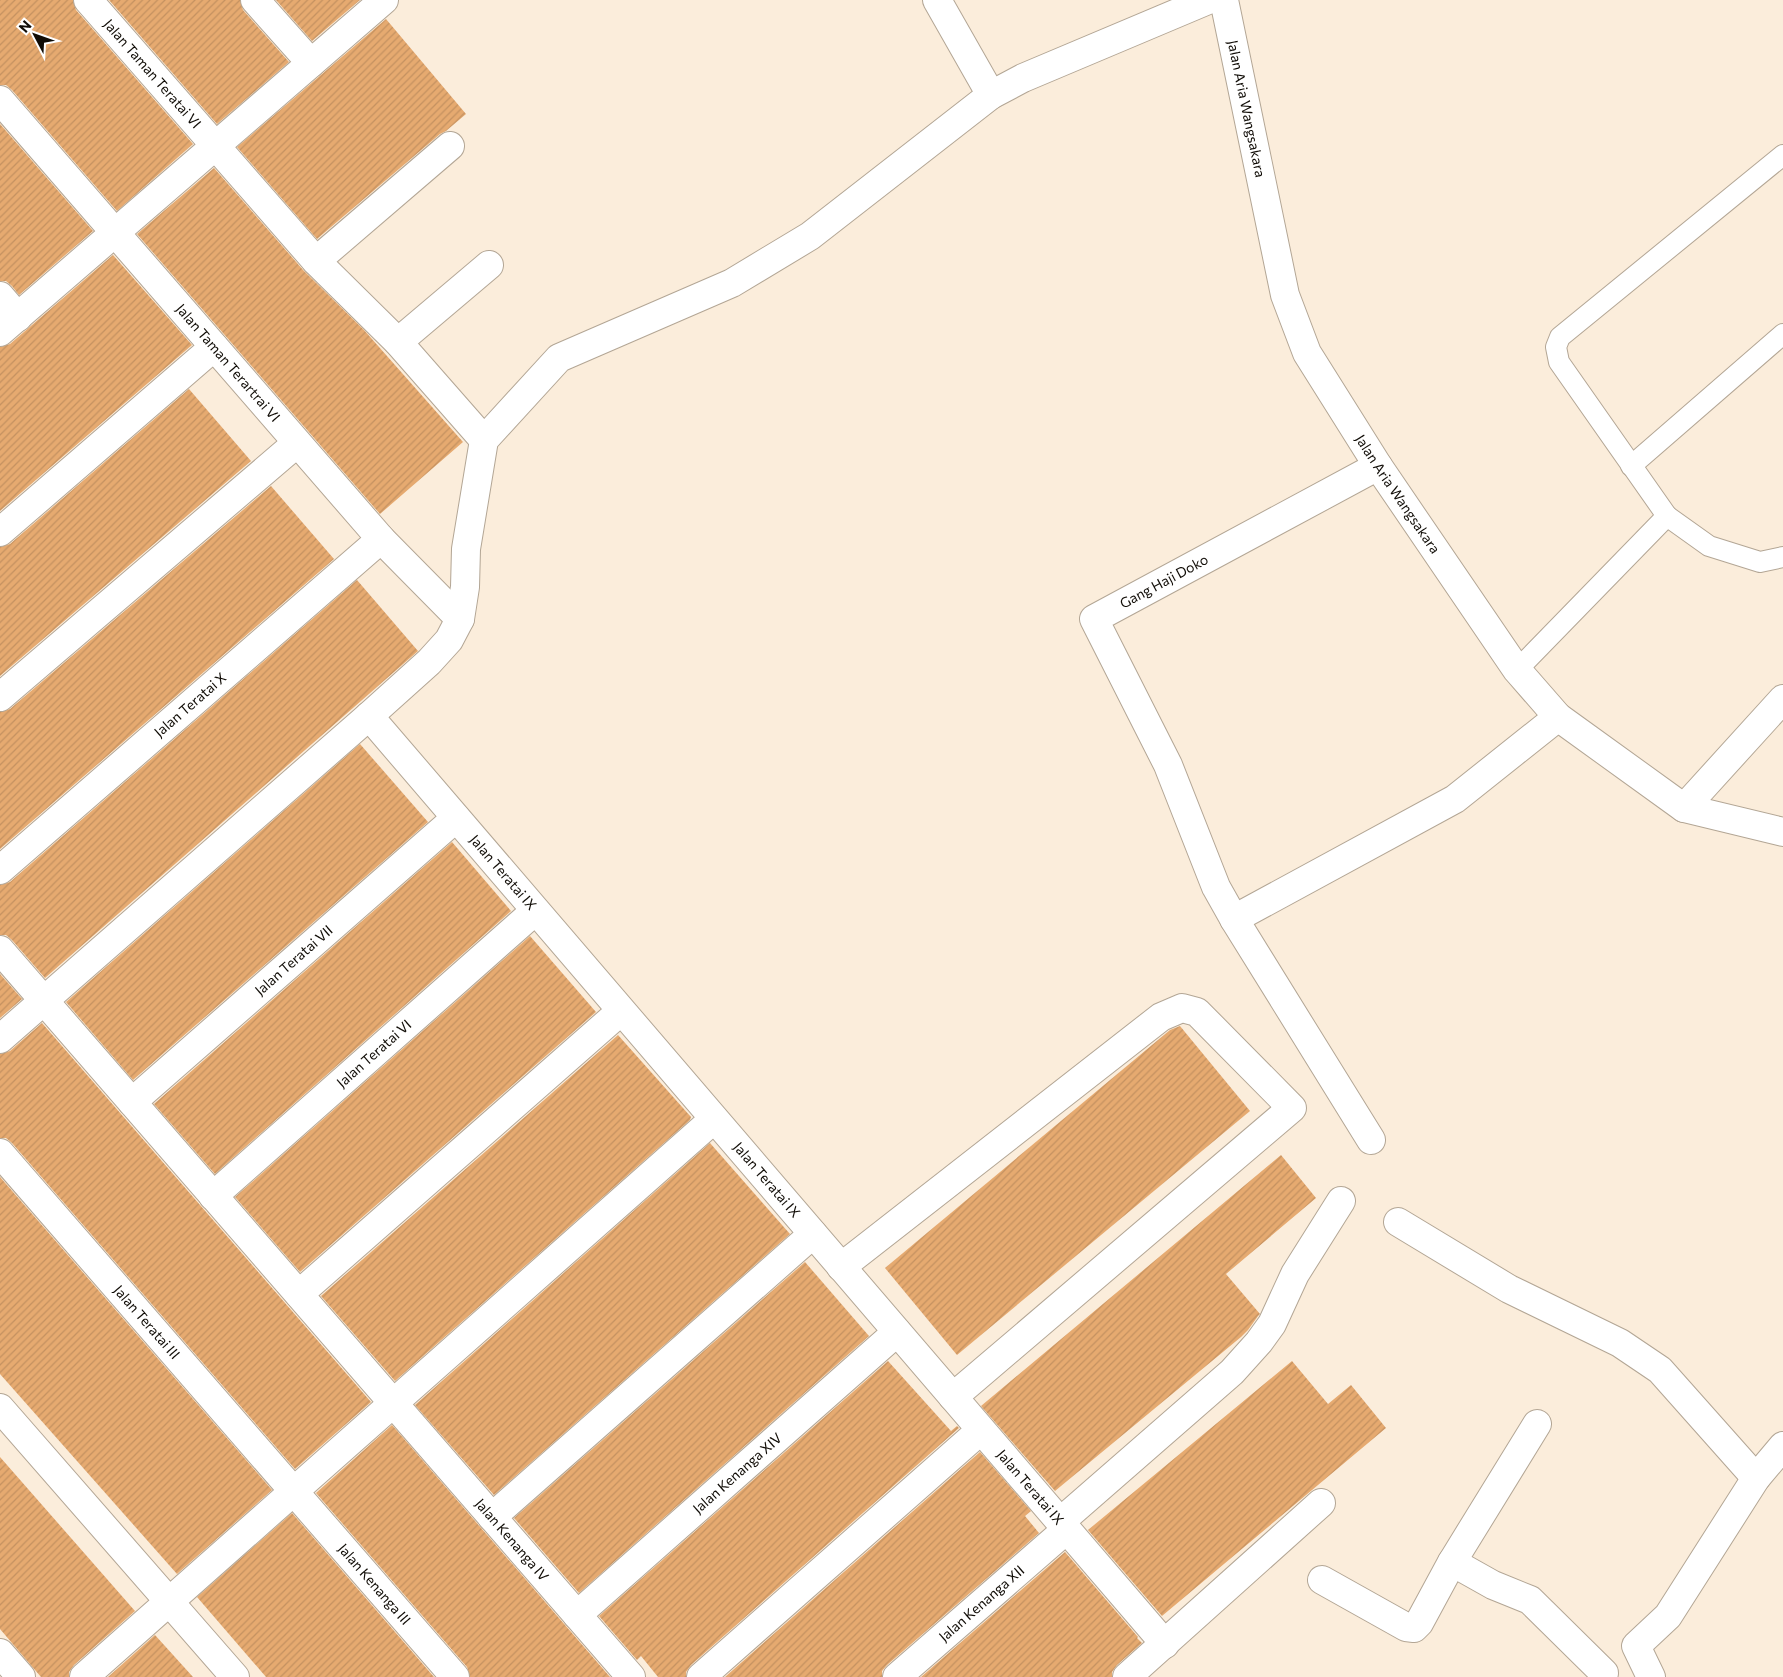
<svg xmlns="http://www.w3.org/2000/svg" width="1783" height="1677" viewBox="0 0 1783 1677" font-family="Commissioner,sans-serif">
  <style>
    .building { fill: url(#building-hatch) }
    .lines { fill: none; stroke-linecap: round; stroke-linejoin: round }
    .lane-casing { stroke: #b3a695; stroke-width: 22 }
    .street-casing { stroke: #b3a695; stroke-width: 30 }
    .secondary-casing { stroke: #b3a695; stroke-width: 30 }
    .lane { stroke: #fff; stroke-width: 20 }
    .street { stroke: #fff; stroke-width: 28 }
    .secondary { stroke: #fff; stroke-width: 28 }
    .labels { text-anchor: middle; stroke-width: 4; stroke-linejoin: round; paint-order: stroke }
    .street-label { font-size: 14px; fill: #100c06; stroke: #fff }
  </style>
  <defs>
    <pattern id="building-hatch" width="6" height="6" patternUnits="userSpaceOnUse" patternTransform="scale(1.25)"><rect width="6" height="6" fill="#e6aa70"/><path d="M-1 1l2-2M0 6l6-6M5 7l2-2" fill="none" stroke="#c49160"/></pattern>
  </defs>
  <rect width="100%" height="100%" fill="#fbeddb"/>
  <g class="building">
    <polygon points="0,0 73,0 76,10 193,144 117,211 12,90 6,85 0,85"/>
    <polygon points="109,0 240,0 243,10 289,62 217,124"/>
    <polygon points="276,0 360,0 312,41"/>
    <polygon points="386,19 466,114 446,131 440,134 317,239 237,147"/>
    <polygon points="0,124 93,231 19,295 12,286 6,281 0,281"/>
    <polygon points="214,168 304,271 364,330 463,442 380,514 137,234"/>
    <polygon points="113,255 192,345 0,511 0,347 10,344"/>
    <polygon points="189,389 251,461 0,676 0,547 10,544"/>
    <polygon points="271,486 334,559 0,849 0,712 10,709"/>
    <polygon points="357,580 418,651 45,978 12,940 6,935 0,935 0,885 10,882"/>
    <polygon points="360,744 428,822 133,1080 66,1002"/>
    <polygon points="452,842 511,911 215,1174 154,1104"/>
    <polygon points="530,936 596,1012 300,1272 235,1197"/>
    <polygon points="0,974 22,999 0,1018"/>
    <polygon points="42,1023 371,1402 295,1469 12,1143 6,1138 0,1138 0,1054 10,1051"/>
    <polygon points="1180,1026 1250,1111 957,1355 885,1268 1170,1030"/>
    <polygon points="618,1035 691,1117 690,1120 395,1381 321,1296"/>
    <polygon points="710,1143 790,1234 494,1495 415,1405"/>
    <polygon points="1281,1155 1316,1198 1226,1274 1260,1314 1258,1316 1248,1330 1241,1337 1055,1491 981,1406"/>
    <polygon points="0,1177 272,1490 177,1574 0,1374"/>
    <polygon points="805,1262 869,1336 579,1593 514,1518"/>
    <polygon points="888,1361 951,1431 957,1426 959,1428 691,1665 686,1672 686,1677 658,1677 641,1656 637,1660 599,1616"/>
    <polygon points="1292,1361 1328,1404 1351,1385 1386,1428 1162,1616 1088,1530"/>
    <polygon points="392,1425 565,1625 610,1677 470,1677 467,1667 316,1493"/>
    <polygon points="980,1452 1031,1511 1025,1516 1039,1533 887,1665 882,1671 882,1677 725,1677"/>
    <polygon points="0,1457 135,1611 74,1665 69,1672 69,1677 41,1677 0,1629"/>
    <polygon points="292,1513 434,1677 266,1677 197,1597"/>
    <polygon points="1065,1552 1138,1637 1137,1638 1142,1643 1117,1665 1112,1672 1112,1677 921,1677"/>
    <polygon points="155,1635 193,1677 108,1677"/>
  </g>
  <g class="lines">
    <g class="lane-casing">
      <g id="lane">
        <polyline points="1631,466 1783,334"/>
        <polyline points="1667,516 1709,546 1760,562 1783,557"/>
        <polyline points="1517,670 1667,516 1559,362 1556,347 1560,337 1783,155"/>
      </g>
    </g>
    <g class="street-casing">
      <g id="street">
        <path id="s1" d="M88 0 316 261 398 342 484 440"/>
        <polyline points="255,0 311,63"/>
        <polyline points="937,0 991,95"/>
        <path id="s2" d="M0 100 381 539 460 619"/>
        <polyline points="316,261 450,146"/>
        <polyline points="0,296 18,317"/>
        <polyline points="0,332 384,0"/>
        <polyline points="398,342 489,265"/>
        <polyline points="0,532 214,347"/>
        <polyline points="0,697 297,443"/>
        <path id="s3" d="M369 716 1165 1644"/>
        <polyline points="1684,808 1783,699"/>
        <path id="s4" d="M0 870 381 539"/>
        <polyline points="1234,919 1455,799 1558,717"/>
        <path id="s5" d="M0 950 631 1677"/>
        <polyline points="0,1039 369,716 429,662 449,640 460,619 465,587 466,549 484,440 559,358 732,283 810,236 991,95 1023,78 1208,0"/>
        <path id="s6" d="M132 1102 456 818"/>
        <path id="s7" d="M1371 1140 1234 919 1216 887 1168 765 1094 619 1378 466"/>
        <path id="s8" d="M0 1153 455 1677"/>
        <path id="s9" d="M213 1196 535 911"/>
        <polyline points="1398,1222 1509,1289 1620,1343 1660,1370 1756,1478"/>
        <polyline points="841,1267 1161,1017 1182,1008 1197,1012 1292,1108 953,1397"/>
        <polyline points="299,1294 621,1011"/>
        <polyline points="0,1408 235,1677"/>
        <polyline points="492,1517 813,1234"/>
        <polyline points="1060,1522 1232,1372 1259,1342 1272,1324 1295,1274 1341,1201"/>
        <polyline points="1452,1562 1493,1585 1530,1600 1604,1673"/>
        <polyline points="1322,1580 1406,1627 1414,1628 1419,1623 1452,1562 1537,1424"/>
        <path id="s10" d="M577 1615 897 1332"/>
        <polyline points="0,1653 21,1677"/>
        <polyline points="84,1677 714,1119"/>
        <polyline points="701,1677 981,1430"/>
        <path id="s11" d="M897 1677 1066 1530"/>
        <polyline points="1127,1677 1321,1503"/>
        <polyline points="1651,1677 1636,1646 1668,1616 1756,1478 1783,1446"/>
      </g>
    </g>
    <g class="secondary-casing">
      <g id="secondary">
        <path id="s12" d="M1224 0 1285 295 1307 353 1378 466 1517 670 1558 717 1684 808 1783 832"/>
      </g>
    </g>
    <use href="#lane" class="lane"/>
    <use href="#street" class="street"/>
    <use href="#secondary" class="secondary"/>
  </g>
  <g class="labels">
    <g class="street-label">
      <text dy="5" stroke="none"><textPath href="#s1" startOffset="98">Jalan Taman Teratai VI</textPath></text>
      <text dy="5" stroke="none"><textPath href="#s12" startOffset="111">Jalan Aria Wangsakara</textPath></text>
      <text dy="5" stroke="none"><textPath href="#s2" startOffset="348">Jalan Taman Terartrai VI</textPath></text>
      <text dy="5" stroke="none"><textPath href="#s12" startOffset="531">Jalan Aria Wangsakara</textPath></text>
      <text dy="5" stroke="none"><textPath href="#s7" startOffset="671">Gang Haji Doko</textPath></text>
      <text dy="5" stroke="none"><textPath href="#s4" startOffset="252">Jalan Teratai X</textPath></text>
      <text dy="5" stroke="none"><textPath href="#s3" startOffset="206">Jalan Teratai IX</textPath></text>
      <text dy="5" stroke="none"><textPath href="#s6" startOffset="215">Jalan Teratai VII</textPath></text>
      <text dy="5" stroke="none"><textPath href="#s9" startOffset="215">Jalan Teratai VI</textPath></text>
      <text dy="5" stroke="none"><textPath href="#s3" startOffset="611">Jalan Teratai IX</textPath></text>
      <text dy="5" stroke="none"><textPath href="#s8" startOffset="224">Jalan Teratai III</textPath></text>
      <text dy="5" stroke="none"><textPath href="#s10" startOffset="214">Jalan Kenanga XIV</textPath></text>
      <text dy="5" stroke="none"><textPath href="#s3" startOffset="1016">Jalan Teratai IX</textPath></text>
      <text dy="5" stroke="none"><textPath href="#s5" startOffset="781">Jalan Kenanga IV</textPath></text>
      <text dy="5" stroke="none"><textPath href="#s8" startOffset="571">Jalan Kenanga III</textPath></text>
      <text dy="5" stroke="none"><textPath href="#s11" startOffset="112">Jalan Kenanga XII</textPath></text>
    </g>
  </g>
  <g transform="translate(35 35) rotate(311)" stroke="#ffffff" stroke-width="4" paint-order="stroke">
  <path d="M0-4L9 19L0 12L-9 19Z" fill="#100c06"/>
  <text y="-8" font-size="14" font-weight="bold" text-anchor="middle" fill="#100c06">N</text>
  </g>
</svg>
